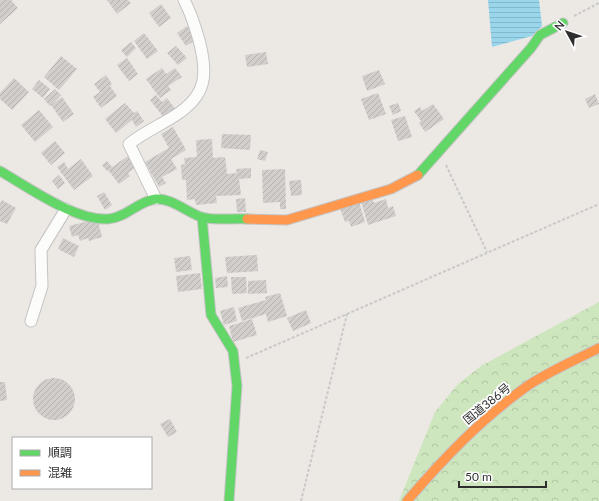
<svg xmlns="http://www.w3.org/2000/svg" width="599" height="501" viewBox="0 0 599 501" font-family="Lato,'Noto Sans JP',sans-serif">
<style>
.forest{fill:url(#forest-crowns)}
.water{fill:url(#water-rules)}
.building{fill:url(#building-hatch)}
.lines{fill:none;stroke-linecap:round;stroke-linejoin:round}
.street-casing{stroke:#c5c4c5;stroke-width:13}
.fast-casing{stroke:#c5c4c5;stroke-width:11}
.slow-casing{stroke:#c5c4c5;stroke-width:11}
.path{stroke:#c9c9c8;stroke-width:2;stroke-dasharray:3 2;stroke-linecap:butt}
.street{stroke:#fcfcfb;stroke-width:11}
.fast{stroke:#63d668;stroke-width:9}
.slow{stroke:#ff974d;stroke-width:9}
.labels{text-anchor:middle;stroke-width:3.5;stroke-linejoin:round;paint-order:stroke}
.street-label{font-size:12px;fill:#2e2e2e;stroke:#fff}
</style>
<defs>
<pattern id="forest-crowns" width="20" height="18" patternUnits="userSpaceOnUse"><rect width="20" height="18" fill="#cee6be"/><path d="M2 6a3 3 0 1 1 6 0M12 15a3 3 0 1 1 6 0" fill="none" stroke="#b1c6a4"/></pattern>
<pattern id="water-rules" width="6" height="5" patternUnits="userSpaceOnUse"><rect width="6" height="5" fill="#99d6ec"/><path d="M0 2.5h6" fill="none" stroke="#84b8cb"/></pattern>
<pattern id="building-hatch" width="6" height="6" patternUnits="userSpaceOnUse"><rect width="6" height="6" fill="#d1cecb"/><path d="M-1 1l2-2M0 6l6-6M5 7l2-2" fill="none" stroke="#b4b1af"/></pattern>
</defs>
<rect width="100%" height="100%" fill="#ece8e4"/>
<path class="forest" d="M599,302v199h-200l36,-89 23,-28 23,-18z"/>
<path class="water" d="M488,0h51l3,26 -10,10 -40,11z"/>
<path class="building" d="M0,0h11l7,8 -18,16z
M107,0h21l3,3 -14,11z
M161,4l10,14 -12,9 -10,-14z
M187,26l9,14 -10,6 -9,-13z
M144,33l14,18 -11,8 -13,-18z
M131,42l5,6 -9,9 -6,-7z
M176,46l11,12 -9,7 -11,-12z
M266,52l2,12 -21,3 -2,-12z
M61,56l16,13 -18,21 -15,-13z
M127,58l11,16 -9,7 -12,-16z
M162,68l4,6 9,-6 7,9 -14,9 3,4 -11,8 -14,-19z
M379,70l6,14 -18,7 -5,-15z
M106,75l6,9 -2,2 7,10 -16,12 -8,-11 7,-5 -6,-8z
M14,78l15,14 -17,18 -12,-11v-6z
M39,80l11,9 -7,9 -11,-9z
M55,89l6,6 -11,11 -6,-7z
M378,93l8,21 -17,6 -8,-21z
M595,94l4,10 -10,4 -4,-9z
M156,95l6,7 5,-4 9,12 -11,9 -15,-19z
M62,97l12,17 -11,8 -12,-17z
M125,103l9,10 3,-2 7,10 -8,6 -4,-7 -16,13 -11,-14z
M398,103l3,8 -8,4 -4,-9z
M433,104l11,15 -19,13 -6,-9 2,-2 -7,-10 6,-4 2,4z
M39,110l14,17 -18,15 -14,-17z
M405,116l7,21 -14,4 -7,-21z
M173,127l13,23 -15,9 6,10 -15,8 4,6 -7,4 -14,-25 24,-14 -8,-14z
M222,134l29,1 -1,15 -29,-2z
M212,139l1,19 12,-1 2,17 10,-1 -1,-4 15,-1v10l-12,1 2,16 -25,1 1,7 -21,2 -1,-6 -8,1 -1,-20h-4l-1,-15 4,-1 -1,-6 13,-1 -1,-17z
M55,141l10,12 -14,12 -10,-12z
M260,150l8,2 -3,9 -8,-2z
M128,156l8,11 -8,6 2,3 -11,8 -11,-14z
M81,159l12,17 -19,14 -17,-23 7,-5 4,7z
M107,161l5,6 -5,4 -5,-6z
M285,169l1,40h-6v-7l-17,1 -1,-33z
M59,175l6,8 -7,6 -6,-8z
M301,180l1,15 -11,1 -2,-15z
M104,192l8,13 -7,5 -8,-14z
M372,197l2,6 12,-4 2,9 5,-2 3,10 -28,9 -7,-24z
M245,198l1,14h-9l-1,-13z
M2,200l14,8 -9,16 -7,-3v-17z
M359,202l6,20 -14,5 -2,-6 -4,1 -5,-14z
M89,221h9l4,16 -13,4 -1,-3 -8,3 -2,-6 -6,2 -3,-11z
M63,238l16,8 -5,11 -16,-8z
M257,255l1,16 -31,2 -2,-16z
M190,256l2,14 -16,2 -2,-14z
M200,273l2,16 -24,3 -2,-16z
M227,276l1,11 -12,1 -1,-10z
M231,277h15l1,16 -15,1z
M266,280l1,13 -19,1v-13z
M280,293l7,23 -19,6 -2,-8 -24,7 -4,-13 28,-8 -1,-3z
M234,307l3,14 -13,4 -4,-14z
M306,310l5,13 -18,8 -6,-13z
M252,319l5,16 -24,7 -4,-16z
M33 399a21 21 0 1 1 42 0a21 21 0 1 1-42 0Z
M0,382h5l2,18 -7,1z
M170,419l7,13 -9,5 -8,-13z"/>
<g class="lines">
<defs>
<path id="street" d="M156,199l-27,-55c15,-12 32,-19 47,-29 31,-20 32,-41 23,-75 -4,-14 -8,-27 -15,-40
M31,321l11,-35 -1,-36 25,-41"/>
<path id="fast" d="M0,171c28,16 75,50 108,48 18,-1 30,-18 48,-20 15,-1 31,13 45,18 14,4 32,1 46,2
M418,175l113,-127 9,-13 23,-12
M202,217l9,98 22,36 4,35 -8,115"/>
<path id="slow" d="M247,219l40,1 104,-31 27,-14
M407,501c36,-42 74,-82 119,-114 23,-16 48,-26 73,-39"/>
</defs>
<use href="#street" class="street-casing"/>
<use href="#fast" class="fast-casing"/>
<use href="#slow" class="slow-casing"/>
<path class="path" d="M574,16l25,-13
M446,165l41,87
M246,358l353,-154
M301,501l46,-187"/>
<use href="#street" class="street"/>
<use href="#fast" class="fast"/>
<use href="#slow" class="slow"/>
</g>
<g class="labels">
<g class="street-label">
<text transform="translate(487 404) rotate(-39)" y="4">国道386号</text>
</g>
</g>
<rect x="12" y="437" width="140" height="52" fill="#ffffff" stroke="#ababab"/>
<rect x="20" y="450" width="20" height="6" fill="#63d668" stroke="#ababab"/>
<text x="48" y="457" font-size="12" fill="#2e2e2e">順調</text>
<rect x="20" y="470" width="20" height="6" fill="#ff974d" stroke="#ababab"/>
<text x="48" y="477" font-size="12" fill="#2e2e2e">混雑</text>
<g transform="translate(567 32) rotate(310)" stroke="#ffffff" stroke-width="3" paint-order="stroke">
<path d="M0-3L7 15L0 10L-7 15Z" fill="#2e2e2e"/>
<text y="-6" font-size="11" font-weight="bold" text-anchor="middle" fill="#2e2e2e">N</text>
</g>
<path d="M459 481v6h87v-6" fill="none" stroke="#2e2e2e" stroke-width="2"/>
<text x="465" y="481" font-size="12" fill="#2e2e2e" stroke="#ffffff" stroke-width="3" paint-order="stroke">50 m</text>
</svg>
